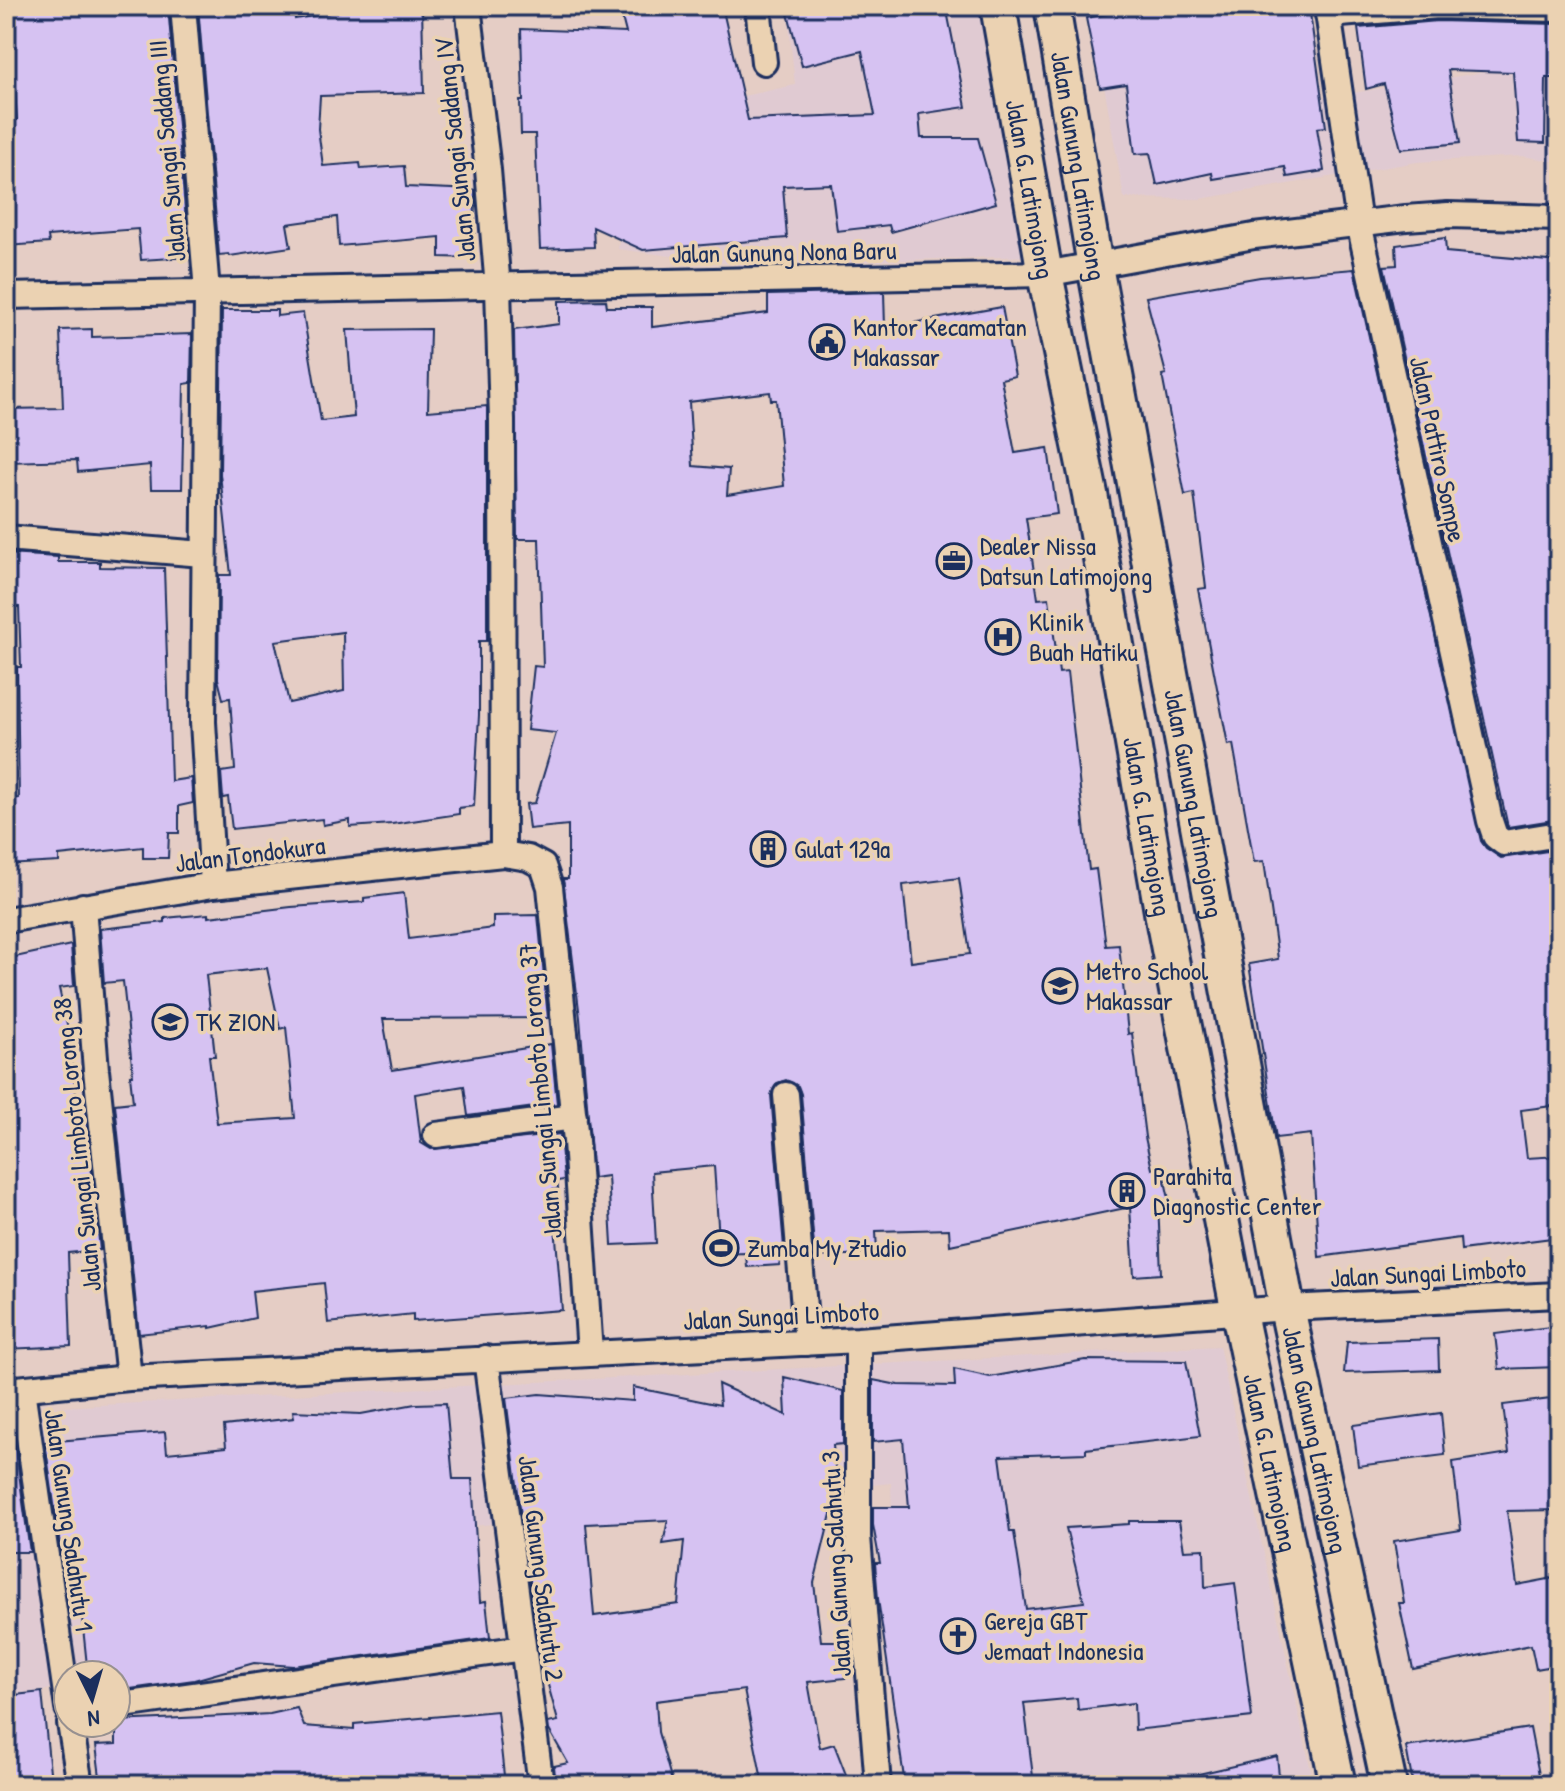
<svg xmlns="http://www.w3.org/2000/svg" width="1565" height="1791" viewBox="0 0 1565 1791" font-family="'Patrick Hand',sans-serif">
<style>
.built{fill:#e0cad2}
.building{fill:#d6c2f2;stroke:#1b2f5e;stroke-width:2;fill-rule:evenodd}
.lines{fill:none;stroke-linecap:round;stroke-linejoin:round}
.street-casing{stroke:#1b2f5e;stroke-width:30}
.secondary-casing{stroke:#1b2f5e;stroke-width:40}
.street{stroke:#ebd2b2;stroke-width:24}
.secondary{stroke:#ebd2b2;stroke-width:34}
.labels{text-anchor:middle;stroke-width:7;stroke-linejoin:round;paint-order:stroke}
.street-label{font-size:26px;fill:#1b2f5e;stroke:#ebd2b2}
.poi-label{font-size:26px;fill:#1b2f5e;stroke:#ebd2b2;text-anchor:start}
</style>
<rect width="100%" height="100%" fill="#e5cdc5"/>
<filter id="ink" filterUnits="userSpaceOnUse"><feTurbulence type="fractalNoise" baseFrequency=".0125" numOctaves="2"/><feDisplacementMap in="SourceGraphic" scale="16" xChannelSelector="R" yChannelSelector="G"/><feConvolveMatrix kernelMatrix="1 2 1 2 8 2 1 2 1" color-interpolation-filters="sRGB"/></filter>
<g filter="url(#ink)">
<path class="built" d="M787,6h198l51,250 -296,9 -122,-16 21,-131 156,-33z
M1090,6h152l9,103 247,-39 61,6v86l-37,-6 -105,6 -217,37 -76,-1z
M1219,1346l95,439h-410l-6,-34 -7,-268 -818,84 16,108h-21v8l-37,12 -25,3v-288z"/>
<path class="building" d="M6,6h162l21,251 -48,3 -3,-31 -90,7 1,7 -43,3v-126h11l-5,-80 -6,1z
M198,6h96l1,13 75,-13h52l2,87 -104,3 -2,33 5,37 37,-3 1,6 43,-3 2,21 69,3 -1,68 -34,-1v-20l-101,9 -2,-29 -50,7 4,23 -61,9 -1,-2 -10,1z
M619,6h103l26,114 127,-5 -13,-64 -60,15 -16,-60h160l20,101 -47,7 2,24h57l18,65 -105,29 -2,-7 -52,6 -6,-47 -48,2 4,52 -144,12 -50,-23 1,20 -54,2 -5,-115h-14l-1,-33h3l-2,-72 105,4z
M1152,6h157l17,121 -9,1 7,43 -37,6 -2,-10 -72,12 -1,-6 -55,12 -7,-32 -15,1 -9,-70 -26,4 -14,-70z
M1438,21l121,3v54h-13l-1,65 -27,-1 -5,-70 -65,-2 12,73 -59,6 -17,-65 -18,5 -8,-61z
M1445,238l1,14 113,10 -8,63 8,52v23l-5,1 5,28v390l-51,8 -124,-561 13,-1 -1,-20z
M1354,269l127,572 5,7 15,10 53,-8 5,29v226l-38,5 6,48 32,-2v81l-98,13 -1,-12 -141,19 -8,-123 -35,4 -27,-174 29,-5 -14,-98 -10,1 -21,-118 -5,1 -30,-156 8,-1 -12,-95 -9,2 -23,-120 4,-1 -20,-77 114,-20z
M884,292l1,36 117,-21 13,69 -14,3 14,74 33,-5 9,66 -31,4 12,81 11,-1 10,75 8,-1 22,198 7,-1 10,77 13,-1 9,89 4,-1 13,104 7,32 10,-2 7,32 -11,2 3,73 -27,2 -4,-69 -180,38 -1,-16 -73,2 1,22 -62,4 -14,-163 -3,-8 -12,-6 -9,3 -6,12 14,164h-6l1,6 -33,2 -1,-14 -26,1 -6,-88 -62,6 4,71 -44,2 -4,-69 -15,2 -13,-160 -17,-139h5v-54l-39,4 -3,-25 9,-1 21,-70 -29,-3 7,-64 9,1 -4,-128h-22l-3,-209 45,-6v-23l47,-1 1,7h45v20l116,-14v-18zM770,392l1,8h5l8,86 -57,9 2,-26 -36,-3 -4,-64zM959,878l11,76 -59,8 -8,-77z
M222,310h55v6l26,-3 18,108 33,-4 -7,-87 83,-1 -2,82 59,-5v235h-8v74l-5,91 -15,2v6l-67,10 -42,3v-7l-27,5 -1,-6 -90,10 -4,-32 -5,1 -2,-26 14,-2 -5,-72 -7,1 -5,-20 1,-104h12l-11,-101zM343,632l1,59 -55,12 -14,-62z
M92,329v8l100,-3 -1,49 -7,1 -2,105h-31l-1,-24 -72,7 -1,-12 -71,2v-53l57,-1 -3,-78z
M6,554l52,3v5h42v5l64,1 7,213 20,-3 2,25 -14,3v27h-10l-1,25h-25v-11l-84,9v6l-53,3v-66l13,-1 -2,-131h4l-2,-60 -13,-1z
M404,893l5,46 84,-11v-12l45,-1 10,103 -165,1 9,51 159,-26 6,60 -89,12 -4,-30 -49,8 6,49 10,6 129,-15 4,46 -7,1 1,8 -6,1 10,120 -149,11v-7l-85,9 -4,-40 -72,8 3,27 -45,10v-2l-71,8 -24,-230 18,-2 -3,-27h3l-10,-94 -19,2 -4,-54 65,-7v-4l43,-4v3l83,-10 73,-5v-4zM267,968l13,61 6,-2 9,91 -78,5 -8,-67h6l-9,-81z
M71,945l3,41 -15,2 8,37 11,83h7l15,142 -32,3 3,93 -65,3v-75h5l-5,-63v-252z
M1559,1326v41l-60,2 -4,-35z
M1438,1339l1,31 -95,3 3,-31z
M1085,1360l101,1 14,75 -114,13v4l-86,3 10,76h4l12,77 58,-7 -18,-74 63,-4v-3h50l5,29 20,-1 1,38 30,-4 17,134 -117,13 -1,-27 -56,7 -1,-12 -53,5 10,82h-129l-27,-186 -3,-36h5l-7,-38v-18h36l-6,-68 -30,3v-62l25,5 57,1 -1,-17 36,8z
M784,1377l59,14v53l-10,1 4,45 -23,93 7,58h15l10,37 -38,4 12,66 14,-4 16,41h-87l-19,-95 -88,11 2,31 15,53h-117l-2,-19 14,-3 -19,-33 -1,-7 10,-2 -18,-65 -11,-83 -1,-38 -6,-11 -16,-126 33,-4 94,7v-14l87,18 -2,-21 68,31zM668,1520l-5,24 21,-3 -6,63 -84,12 -8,-92z
M1559,1398v112l-52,1 10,74 42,-8v88l-23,4 -5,-24 -118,24 -14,-66h5l-10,-62 67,-11 -8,-68 56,-9 -6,-48z
M446,1403l7,76h19l8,123 6,-1 4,37 -197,28 -39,-3 -60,17 -78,11v-16h-28l-10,-95 -4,1 -8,-29h-5l-16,-110 120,-10 2,21 59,-6 -2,-21 70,-8 -1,-7 68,3 54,-10z
M1441,1413l4,42 -87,11 -5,-41z
M6,1445h9l15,107h-24z
M42,1692l9,90 -45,2v-88z
M297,1708l7,18 50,4v-6l143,-13 8,74h-298v-5l-106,5 -5,-40 20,-1v-23l154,-7z
M1530,1728l11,57h-128l-7,-38z
M1277,1756l3,29h-85l-1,-10z"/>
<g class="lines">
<defs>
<path id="street" d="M183,6l24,285 -4,431 10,163
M468,6l20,164 10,118 4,132 1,434
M758,6l6,56
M1327,6l32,217 131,598 5,15 9,7 55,-9
M1328,15l110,-9 121,3
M6,296l1039,-22 209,-38 152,-18 42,-3 111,3
M6,538l197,16
M83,906l13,164 33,308
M6,920l207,-35 290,-31 25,4 15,8 7,21 26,254 14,213
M786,1095l21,248
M436,1135l138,-18
M858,1340v197l20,248
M486,1358l55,427
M22,1389l46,319
M6,1390l123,-12 729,-38 429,-32 272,-13
M116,1706l407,-58
M70,1723l10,62"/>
<g id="secondary">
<path id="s1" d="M998,6l47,268 45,220 74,429 75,390 99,472"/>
<path id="s2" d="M1052,6l43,260 192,1042 102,477"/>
</g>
</defs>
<use href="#street" class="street-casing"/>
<use href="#secondary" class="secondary-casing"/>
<use href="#street" class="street"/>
<use href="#secondary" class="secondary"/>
</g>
</g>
<defs>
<symbol id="civic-ring" viewBox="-11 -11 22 22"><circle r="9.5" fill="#ebd2b2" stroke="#1b2f5e" stroke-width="1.5"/><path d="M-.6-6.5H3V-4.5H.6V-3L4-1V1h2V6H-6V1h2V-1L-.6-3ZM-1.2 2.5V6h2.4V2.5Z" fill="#1b2f5e"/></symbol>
<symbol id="office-ring" viewBox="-11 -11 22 22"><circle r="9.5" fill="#ebd2b2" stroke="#1b2f5e" stroke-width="1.5"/><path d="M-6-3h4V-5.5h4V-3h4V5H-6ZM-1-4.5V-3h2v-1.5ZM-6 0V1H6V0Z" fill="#1b2f5e"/></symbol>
<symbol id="hospital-ring" viewBox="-11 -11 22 22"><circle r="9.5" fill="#ebd2b2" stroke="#1b2f5e" stroke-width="1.5"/><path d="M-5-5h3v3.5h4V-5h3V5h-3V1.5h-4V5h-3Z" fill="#1b2f5e"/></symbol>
<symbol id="building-ring" viewBox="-11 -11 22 22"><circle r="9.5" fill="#ebd2b2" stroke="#1b2f5e" stroke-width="1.5"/><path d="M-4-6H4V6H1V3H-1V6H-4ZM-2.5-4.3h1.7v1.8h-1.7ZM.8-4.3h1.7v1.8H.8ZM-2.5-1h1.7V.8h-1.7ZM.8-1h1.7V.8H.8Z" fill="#1b2f5e"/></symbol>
<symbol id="school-ring" viewBox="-11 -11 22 22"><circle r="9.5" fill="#ebd2b2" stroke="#1b2f5e" stroke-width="1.5"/><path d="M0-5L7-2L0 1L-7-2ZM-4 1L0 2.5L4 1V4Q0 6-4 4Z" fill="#1b2f5e"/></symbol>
<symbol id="stadium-ring" viewBox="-11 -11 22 22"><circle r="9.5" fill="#ebd2b2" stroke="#1b2f5e" stroke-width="1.5"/><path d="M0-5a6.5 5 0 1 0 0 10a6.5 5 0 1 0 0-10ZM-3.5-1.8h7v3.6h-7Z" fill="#1b2f5e"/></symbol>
<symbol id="church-ring" viewBox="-11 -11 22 22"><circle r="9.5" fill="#ebd2b2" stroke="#1b2f5e" stroke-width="1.5"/><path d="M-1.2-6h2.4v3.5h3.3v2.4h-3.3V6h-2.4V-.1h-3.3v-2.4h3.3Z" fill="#1b2f5e"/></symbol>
</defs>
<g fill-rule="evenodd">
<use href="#civic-ring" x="807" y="322" width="40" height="40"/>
<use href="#office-ring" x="934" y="541" width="40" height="40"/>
<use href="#hospital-ring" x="983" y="617" width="40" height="40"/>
<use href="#building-ring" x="748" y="829" width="40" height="40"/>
<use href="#school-ring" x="1040" y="966" width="40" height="40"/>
<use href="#school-ring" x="150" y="1002" width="40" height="40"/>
<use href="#building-ring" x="1107" y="1171" width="40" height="40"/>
<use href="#stadium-ring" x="701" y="1228" width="40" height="40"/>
<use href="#church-ring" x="938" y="1616" width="40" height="40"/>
</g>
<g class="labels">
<g class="street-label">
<text transform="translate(455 150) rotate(-96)" y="9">Jalan Sungai Saddang IV</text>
<text transform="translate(167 151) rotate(-95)" y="9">Jalan Sungai Saddang III</text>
<text dy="9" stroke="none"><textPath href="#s2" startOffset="162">Jalan Gunung Latimojong</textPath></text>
<text dy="9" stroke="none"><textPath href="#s1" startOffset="186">Jalan G. Latimojong</textPath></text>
<text transform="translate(784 252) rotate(-1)" y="9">Jalan Gunung Nona Baru</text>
<text transform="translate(1438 449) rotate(78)" y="9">Jalan Pattiro Sompe</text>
<text dy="9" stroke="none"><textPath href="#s2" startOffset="810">Jalan Gunung Latimojong</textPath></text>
<text dy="9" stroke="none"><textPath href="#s1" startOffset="834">Jalan G. Latimojong</textPath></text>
<text transform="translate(250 854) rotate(-7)" y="9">Jalan Tondokura</text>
<text transform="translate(540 1091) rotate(-95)" y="9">Jalan Sungai Limboto Lorong 37</text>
<text transform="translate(77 1145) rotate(-96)" y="9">Jalan Sungai Limboto Lorong 38</text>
<text transform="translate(1428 1273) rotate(-3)" y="9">Jalan Sungai Limboto</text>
<text transform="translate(781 1316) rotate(-3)" y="9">Jalan Sungai Limboto</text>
<text dy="9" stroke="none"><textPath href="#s2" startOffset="1458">Jalan Gunung Latimojong</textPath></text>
<text dy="9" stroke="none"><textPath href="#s1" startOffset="1482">Jalan G. Latimojong</textPath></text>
<text transform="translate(69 1520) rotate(82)" y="9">Jalan Gunung Salahutu 1</text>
<text transform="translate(836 1564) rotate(-93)" y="9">Jalan Gunung Salahutu 3</text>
<text transform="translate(541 1568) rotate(83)" y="9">Jalan Gunung Salahutu 2</text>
</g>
<g class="poi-label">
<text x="853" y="336">Kantor Kecamatan<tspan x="853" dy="30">Makassar</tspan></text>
<text x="980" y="555">Dealer Nissa<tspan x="980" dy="30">Datsun Latimojong</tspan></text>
<text x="1029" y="631">Klinik<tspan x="1029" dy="30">Buah Hatiku</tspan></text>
<text x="794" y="858">Gulat 129a</text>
<text x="1086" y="980">Metro School<tspan x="1086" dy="30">Makassar</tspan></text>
<text x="196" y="1031">TK ZION</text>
<text x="1153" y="1185">Parahita<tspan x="1153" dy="30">Diagnostic Center</tspan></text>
<text x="747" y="1257">Zumba My Ztudio</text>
<text x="984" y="1630">Gereja GBT<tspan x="984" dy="30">Jemaat Indonesia</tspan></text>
</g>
</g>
<rect width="1565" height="1791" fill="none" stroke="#ebd2b2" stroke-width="32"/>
<rect x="16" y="16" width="1533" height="1759" fill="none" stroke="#1b2f5e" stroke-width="3" filter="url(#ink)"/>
<g transform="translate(92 1699) rotate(175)"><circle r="38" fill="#ebd2b2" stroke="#989190" stroke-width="2"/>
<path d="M0-6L14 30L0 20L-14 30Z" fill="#1b2f5e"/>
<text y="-12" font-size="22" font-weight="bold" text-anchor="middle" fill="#1b2f5e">N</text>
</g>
</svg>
